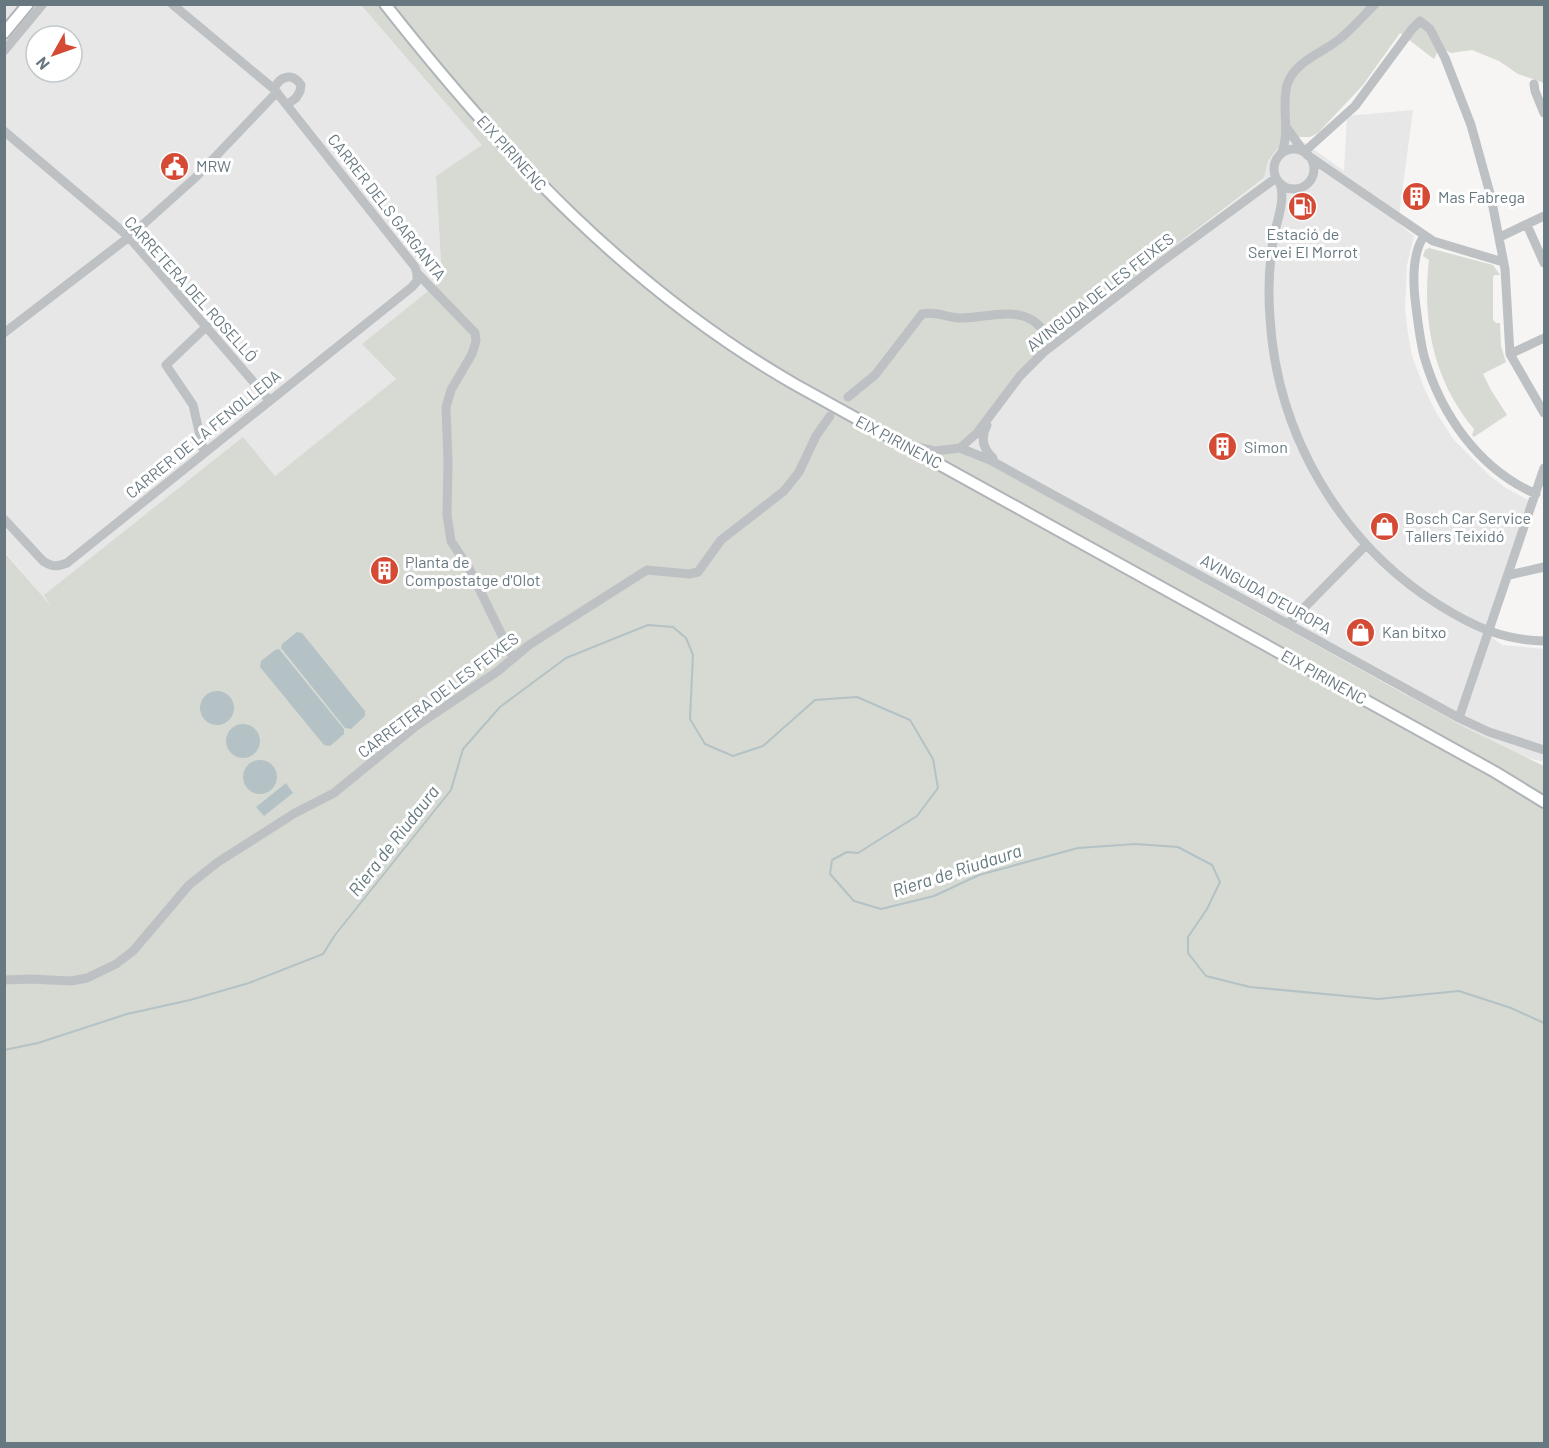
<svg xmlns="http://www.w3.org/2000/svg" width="1549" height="1448" viewBox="0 0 1549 1448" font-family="Barlow,sans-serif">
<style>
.built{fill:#e6e7e6;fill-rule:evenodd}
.green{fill:#d6dad2}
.water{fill:#b5c2c5}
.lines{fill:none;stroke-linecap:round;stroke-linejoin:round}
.stream{stroke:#b5c2c5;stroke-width:2}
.major-casing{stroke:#aeb4b7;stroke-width:14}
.minor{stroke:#bdc1c4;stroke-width:9}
.major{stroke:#fff;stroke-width:10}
.labels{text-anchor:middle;stroke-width:6;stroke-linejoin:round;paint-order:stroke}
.street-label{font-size:16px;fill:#677881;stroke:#fff}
.poi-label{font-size:16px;fill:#677881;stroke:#fff;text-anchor:start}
.water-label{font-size:18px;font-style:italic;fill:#63797e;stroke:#fff}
</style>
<rect width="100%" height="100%" fill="#f6f5f3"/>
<path class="built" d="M4,5h357l122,140 -47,31 6,104 -79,64 33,35 -303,243 -33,-5 -55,-65zM36,36h36v36h-36z
M1413,110l-15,113 16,13 -7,29 -2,43 3,26 4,22 12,32 13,26 17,26 36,36 16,12 28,15 -44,133 12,9 42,4v113l-23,-6 -117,-54 3,-8 -192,-107 -249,-134 -2,-12 84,-98 216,-164 4,-18 14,-20 16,-3 46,33 3,-55z"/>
<path class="green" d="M361,5h1183v78l-26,-9 -19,-13 -27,-11 -21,3 -8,-4 -5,2 -4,8 -34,-26 -37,52 -45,48 -8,4h-19l-11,8 -12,16 -4,17 -210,160 -64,72 -30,38 506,280 78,38v677h-1539l-1,-891 47,54 -7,-11 199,-158 32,39 121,-97 -34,-35 80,-64 -6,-104 46,-31z
M1429,248l64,17 7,10h-6l-1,3v42l3,3h4l1,23 5,16 -23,12 8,16 16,25 -33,22 -2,-2 2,-6c-41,-49 -52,-108 -45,-169l-6,-4 2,-6z"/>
<path class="water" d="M297,632l5,1 63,78v5l-14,13 -6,-1 -64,-80 1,-4z
M279,649l65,80v5l-14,12 -6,-1 -64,-78 1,-6 14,-11z
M200 708a17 17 0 1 1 34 0a17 17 0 1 1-34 0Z
M226 741a17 17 0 1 1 34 0a17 17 0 1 1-34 0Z
M243 777a17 17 0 1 1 34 0a17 17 0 1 1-34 0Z
M286,783l7,10 -29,23 -8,-9z"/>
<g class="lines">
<path class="stream" d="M4,1050l34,-7 89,-29 63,-14 59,-17 74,-29 12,-19 116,-145 12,-41 37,-42 66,-49 82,-33 25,2 13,11 7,17 -3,64 15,25 28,12 30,-10 52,-46 42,-3 53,23 23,39 5,29 -21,28 -59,37 -11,-1 -15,8 -2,14 24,27 27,8 53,-13 45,-21 99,-27 57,-4 43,3 34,18 8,17 -13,27 -19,28v16l18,23 44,11 128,12 81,-8 52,17 33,15"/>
<defs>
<path id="major" d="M385,4c117,149 245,286 411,381l699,387 49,30
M4,33l24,-29"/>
</defs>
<use href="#major" class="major-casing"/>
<path class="minor" d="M172,4l102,85 141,178 2,6 58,60 1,8 -4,13 -21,36 -5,17 2,55 -1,53 4,26 19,29 43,88
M4,51l39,-47
M1534,84l1,7 9,22
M274,89c6,-14 19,-16 27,-4l-1,6 -4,7 -8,6
M1286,127l18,25 51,-46 57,-77 8,-8 10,8 15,29 26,67 20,72 14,72 5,85 34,59
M4,131l125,106 140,163
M1274 169a20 20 0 1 1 40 0a20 20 0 1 1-40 0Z
M1281,154c10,-22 0,-46 6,-69 8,-25 37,-32 55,-48 12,-10 22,-22 33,-33
M1307,155l126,86 70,21
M1280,183c6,18 -4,39 -7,58 -4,25 -5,51 -3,77 7,116 70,225 169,287 35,22 64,35 105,36
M1527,225l17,38
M1424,236c-13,19 -11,49 -8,71 2,16 4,33 8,49 17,59 55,113 112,138
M1500,237l44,-21
M4,333l125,-96 67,-60 81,-85
M1510,354l34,-16
M848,397l27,-22 47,-61c13,-3 24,3 37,4 22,1 52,-11 73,2 9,5 15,16 22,24
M987,425c-7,13 -4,24 6,33
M912,446l23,5 25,-3 30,12 469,258 30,14 55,18
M960,448l17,-15 43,-57 24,-24 116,-89 116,-85
M204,453l-11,-48 -27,-40 41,-39
M4,519l39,42c9,6 14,6 24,2l345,-276 5,-6v-8
M1509,575l35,-8
M1288,624l78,-79
M1459,718l85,-250
M4,980l26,-1 41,2 16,-3 29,-14 17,-13 56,-66 29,-23 77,-49 39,-20 82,-67 82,-55 31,-26 118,-75 42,4 9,-2 23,-32 63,-49 15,-19 17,-36 14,-20"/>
<use href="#major" class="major"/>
</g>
<defs>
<symbol id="civic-disc" viewBox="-11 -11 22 22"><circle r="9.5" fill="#d44a34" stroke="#fff"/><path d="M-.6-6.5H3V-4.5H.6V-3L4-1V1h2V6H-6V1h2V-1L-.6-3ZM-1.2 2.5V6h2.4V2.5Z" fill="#fff"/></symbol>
<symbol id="building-disc" viewBox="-11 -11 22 22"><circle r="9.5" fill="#d44a34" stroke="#fff"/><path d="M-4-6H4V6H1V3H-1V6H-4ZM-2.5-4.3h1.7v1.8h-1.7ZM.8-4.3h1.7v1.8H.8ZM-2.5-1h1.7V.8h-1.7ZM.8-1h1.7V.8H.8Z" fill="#fff"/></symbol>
<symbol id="fuel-disc" viewBox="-11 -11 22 22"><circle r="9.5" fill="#d44a34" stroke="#fff"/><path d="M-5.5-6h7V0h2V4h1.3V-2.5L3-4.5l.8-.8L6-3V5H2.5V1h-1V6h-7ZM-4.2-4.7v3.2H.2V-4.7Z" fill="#fff"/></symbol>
<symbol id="shop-disc" viewBox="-11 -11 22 22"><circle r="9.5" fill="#d44a34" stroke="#fff"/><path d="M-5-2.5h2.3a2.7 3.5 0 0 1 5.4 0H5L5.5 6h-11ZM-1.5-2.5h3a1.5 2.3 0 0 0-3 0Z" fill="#fff"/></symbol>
</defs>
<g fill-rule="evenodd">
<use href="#civic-disc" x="158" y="150" width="33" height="33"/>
<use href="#building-disc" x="1400" y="180" width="33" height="33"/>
<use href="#fuel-disc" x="1286" y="190" width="33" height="33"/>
<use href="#building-disc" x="1206" y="430" width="33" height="33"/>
<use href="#shop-disc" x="1368" y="510" width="33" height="33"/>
<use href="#building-disc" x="368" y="554" width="33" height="33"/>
<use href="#shop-disc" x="1344" y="616" width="33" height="33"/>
</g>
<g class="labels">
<g class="street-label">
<text transform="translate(512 153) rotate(48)" y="6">EIX PIRINENC</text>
<text transform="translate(387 207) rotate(52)" y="6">CARRER DELS GARGANTA</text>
<text transform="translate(191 289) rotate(48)" y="6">CARRETERA DEL ROSELLÓ</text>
<text transform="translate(1100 292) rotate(-38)" y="6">AVINGUDA DE LES FEIXES</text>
<text transform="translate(203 434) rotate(-39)" y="6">CARRER DE LA FENOLLEDA</text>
<text transform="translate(899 442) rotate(28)" y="6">EIX PIRINENC</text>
<text transform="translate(1266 594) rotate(29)" y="6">AVINGUDA D'EUROPA</text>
<text transform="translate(1324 677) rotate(29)" y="6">EIX PIRINENC</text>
<text transform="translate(438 695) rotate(-37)" y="6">CARRETERA DE LES FEIXES</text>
</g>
<g class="poi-label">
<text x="196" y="172">MRW</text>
<text x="1438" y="203">Mas Fabrega</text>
<text x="1303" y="240" text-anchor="middle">Estació de<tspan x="1303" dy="18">Servei El Morrot</tspan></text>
<text x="1244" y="453">Simon</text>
<text x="1405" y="524">Bosch Car Service<tspan x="1405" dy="18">Tallers Teixidó</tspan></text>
<text x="405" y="568">Planta de<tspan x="405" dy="18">Compostatge d'Olot</tspan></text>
<text x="1382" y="638">Kan bitxo</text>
</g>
<g class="water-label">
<text transform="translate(394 841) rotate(-52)" y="6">Riera de Riudaura</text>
<text transform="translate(957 871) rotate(-18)" y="6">Riera de Riudaura</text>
</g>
</g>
<rect width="1549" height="1448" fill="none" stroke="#677881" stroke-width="12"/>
<g transform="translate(54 54) rotate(230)"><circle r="28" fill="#ffffff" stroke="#c2c9cd" stroke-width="1.5"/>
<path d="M0-4.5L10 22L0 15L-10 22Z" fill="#d44a34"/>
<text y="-9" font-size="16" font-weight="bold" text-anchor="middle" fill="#677881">N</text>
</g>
</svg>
